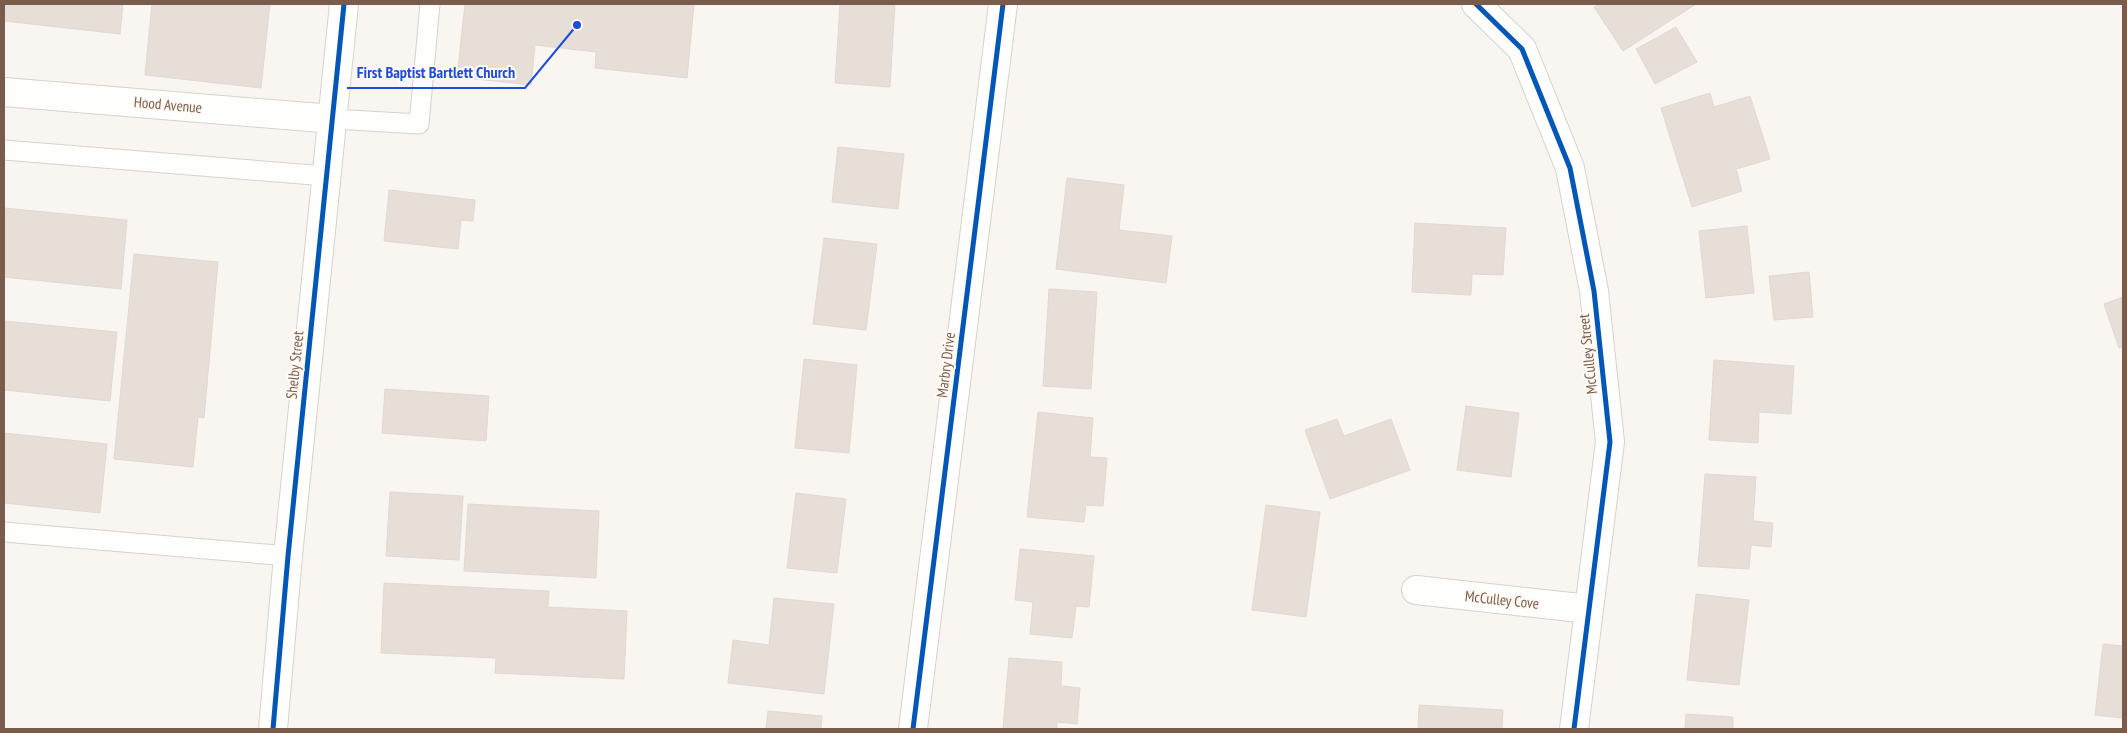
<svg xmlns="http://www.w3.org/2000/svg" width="2127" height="733" viewBox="0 0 2127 733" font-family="'PT Sans Narrow',sans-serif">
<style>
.building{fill:#e6ded7;stroke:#e2d8d2}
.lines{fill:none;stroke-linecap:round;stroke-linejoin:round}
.lane-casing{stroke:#d7d1cb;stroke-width:21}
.street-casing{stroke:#d7d1cb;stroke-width:30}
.lane{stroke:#fefefd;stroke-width:19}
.street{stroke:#fefefd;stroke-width:28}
.cycleway-casing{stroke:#fffaf3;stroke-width:8}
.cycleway{stroke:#0057b8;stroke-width:5}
.labels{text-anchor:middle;stroke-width:4;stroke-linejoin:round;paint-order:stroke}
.street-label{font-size:15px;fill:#7a5c4d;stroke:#fffaf3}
.leader{fill:none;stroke:#1d4ed8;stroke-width:2}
.callout-dot{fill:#1d4ed8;stroke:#fffaf3;stroke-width:2}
.callout-label{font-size:16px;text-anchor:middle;font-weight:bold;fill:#1d4ed8;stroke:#fffaf3;stroke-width:4;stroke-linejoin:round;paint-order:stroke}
</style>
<rect width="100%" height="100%" fill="#f9f5f0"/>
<path class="building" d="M4,4h119l-3,30 -116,-13z
M152,4h118l-9,84 -116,-13z
M465,4h229l-7,74 -92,-10 1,-16 -61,-7 -4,40 -74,-8z
M840,4h55l-5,83 -55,-4z
M1599,4h97l-73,47 -29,-44z
M1676,27l21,35 -42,22 -19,-35z
M1710,93l4,14 36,-11 20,63 -34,10 6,22 -50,16 -31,-99z
M838,147l66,7 -6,55 -66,-7z
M1067,178l57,7 -5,45 53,6 -6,47 -110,-14z
M389,190l86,10 -2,21 -12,-1 -3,29 -74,-8z
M4,208l123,12 -6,69 -117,-12z
M1415,223l91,5 -3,47 -31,-1 -1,21 -59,-3z
M1747,226l7,67 -48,5 -7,-67z
M824,238l53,6 -11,86 -53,-6z
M134,254l84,8 -14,156 -6,-1 -5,50 -79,-8z
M1809,272l4,45 -39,3 -5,-44z
M1049,289l48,3 -6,97 -48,-3z
M2123,297v50l-4,1 -15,-44z
M4,321l113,11 -7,69 -106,-11z
M804,359l53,6 -8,88 -54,-5z
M1714,360l80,6 -3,48 -32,-2 -1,31 -49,-3z
M385,389l104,7 -3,45 -104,-8z
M1466,406l53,7 -8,64 -54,-7z
M1038,412l55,6 -3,39 17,1 -4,48 -17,-1 -2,17 -57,-5z
M1337,419l7,17 47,-17 19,51 -80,29 -25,-69z
M4,433l103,11 -7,69 -96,-10z
M1705,474l51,3 -3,44 20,2 -2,24 -20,-2 -2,24 -51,-3z
M390,492l73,4 -4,64 -73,-4z
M796,493l50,6 -9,74 -50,-5z
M468,504l131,7 -3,67 -132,-7z
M1266,505l54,7 -14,105 -54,-7z
M1020,549l74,7 -5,51 -13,-1 -4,32 -42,-4 3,-32 -18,-2z
M384,583l165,8 -1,16 79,4 -3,68 -129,-6 1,-15 -115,-5z
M1696,594l53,6 -10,85 -52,-5z
M774,598l60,6 -10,90 -96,-11 5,-43 36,5z
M2103,644l20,2v72l-28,-3z
M1009,658l53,4 -1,24 19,2 -3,36 -20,-2v7h-54z
M1419,705l84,5 -1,19h-84z
M768,711l54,5 -1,13h-55z
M1686,714l47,3v12h-48z"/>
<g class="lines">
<defs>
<path id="lane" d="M333,119l86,5 11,-120
M4,150l322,26
M4,532l284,24"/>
<path id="street" d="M1476,4l46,45 48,119 24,123 16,151 -36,287
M4,92l329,27
M1416,590l173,19
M273,729l15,-173 56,-552
M913,729l90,-725"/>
</defs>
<use href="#lane" class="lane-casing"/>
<use href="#street" class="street-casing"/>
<use href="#lane" class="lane"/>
<use href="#street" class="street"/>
<defs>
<path id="cycleway" d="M1476,4l46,45 48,119 24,123 16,151 -36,287
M273,729l15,-173 56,-552
M913,729l90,-725"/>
</defs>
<use href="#cycleway" class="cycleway-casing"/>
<use href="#cycleway" class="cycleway"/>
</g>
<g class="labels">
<g class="street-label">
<text transform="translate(168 105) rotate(5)" y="5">Hood Avenue</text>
<text transform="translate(1588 354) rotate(-96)" y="5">McCulley Street</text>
<text transform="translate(295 365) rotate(-84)" y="5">Shelby Street</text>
<text transform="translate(946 365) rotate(-83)" y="5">Marbry Drive</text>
<text transform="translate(1502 600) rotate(6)" y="5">McCulley Cove</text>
</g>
</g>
<path class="leader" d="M577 25L525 88H347"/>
<circle class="callout-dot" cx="577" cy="25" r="5"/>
<g class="callout-label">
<text x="436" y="78">First Baptist Bartlett Church</text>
</g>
<rect width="2127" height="733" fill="none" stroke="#7a5c4d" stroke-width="10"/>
</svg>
